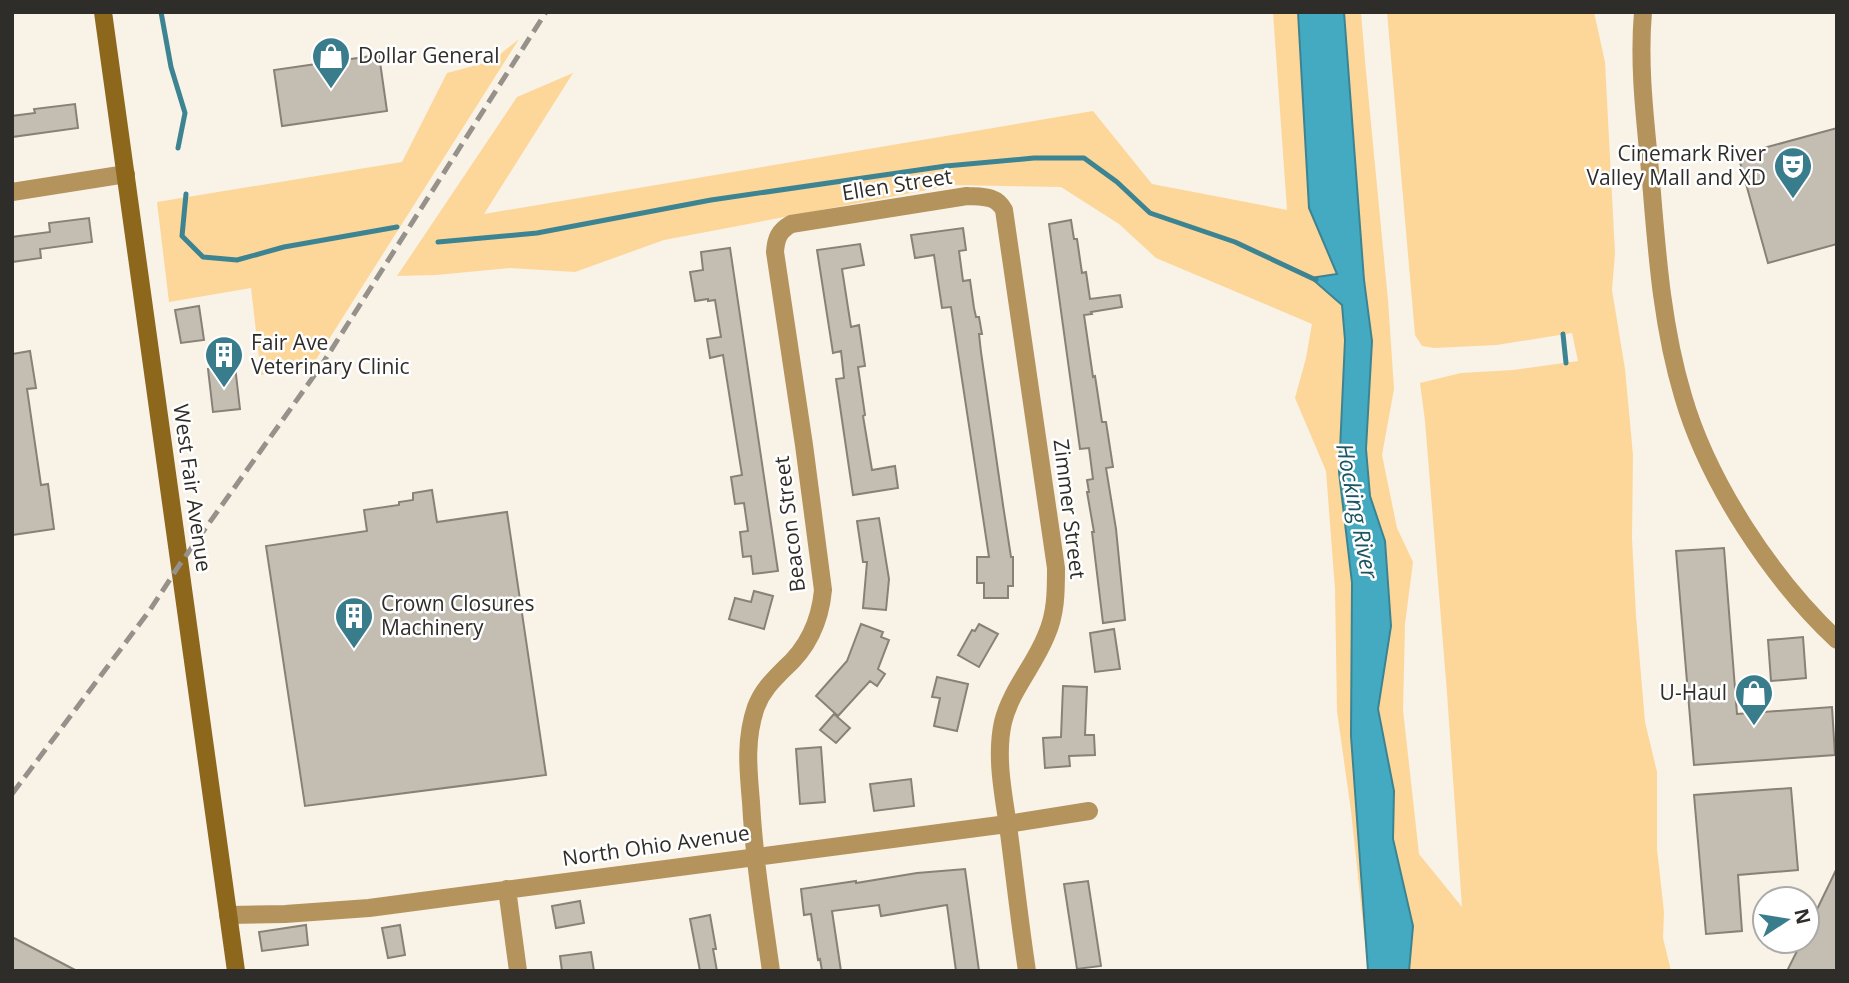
<svg xmlns="http://www.w3.org/2000/svg" width="1849" height="983" viewBox="0 0 1849 983" font-family="'Open Sans',sans-serif">
<style>
.green{fill:#fdd799}
.water{fill:#43aac1;stroke:#3d8493;stroke-width:2}
.lines{fill:none;stroke-linecap:round;stroke-linejoin:round}
.stream{stroke:#3d8493;stroke-width:5}
.building{fill:#c3bdb2;stroke:#878177;stroke-width:2}
.street{stroke:#b4935c;stroke-width:18}
.secondary{stroke:#8c671c;stroke-width:18}
.rail{stroke:#96918a;stroke-width:5;stroke-dasharray:14 7;stroke-linecap:butt}
.labels{text-anchor:middle;stroke-width:5;stroke-linejoin:round;paint-order:stroke}
.poi-label{font-size:21px;fill:#2f2d29;stroke:#fff;text-anchor:start}
.street-label{font-size:21px;fill:#2f2d29;stroke:#fff}
.water-label{font-size:23px;font-style:italic;fill:#1c5562;stroke:#fff}
</style>
<rect width="100%" height="100%" fill="#f9f2e7"/>
<path class="green" d="M1273,12h88l4,49 23,239 6,89 -12,66 15,73 16,34 -8,62 -2,86 16,144 43,53 -15,-214 -22,-272 -5,-38 41,-10 52,-3 65,-9 -6,-28 -75,12 -63,3 -12,-2 -7,-11 -28,-323h207l11,50 10,191 -3,37 13,79 8,86 -1,83 4,78 9,106 12,50v77l7,63 -1,26 8,33h-303l-17,-160 -14,-100 -2,-122 -9,-118 -31,-73 11,-40 6,-34 -156,-66 -37,-34 -58,-37 -108,-2 -289,55 -89,32 -65,-4 -74,7 -39,1 120,-179 56,-24 -89,141 609,-103 59,73 135,26z
M519,39l-207,327 -51,9 -10,-87 -82,14 -12,-100 245,-40 45,-89 45,-12z"/>
<path class="water" d="M1298,12h46l20,268 8,61 -6,108 4,47 15,45 6,85 -13,83 16,82 -1,48 20,87 -4,45h-41l-17,-235 1,-153 -13,-111 6,-132 -3,-35 -31,-27 26,-4 -28,-66z"/>
<g class="lines">
<path class="stream" d="M161,12l10,55 14,46 -7,35
M186,194l-4,42 21,21 34,3 47,-13 113,-20
M438,242l99,-9 174,-33 235,-34 88,-8h50l33,24 33,31 85,29 81,38
M1563,334l3,29"/>
</g>
<path class="building" d="M379,55l8,56 -105,15 -8,-56z
M75,104l3,24 -66,9v-21l23,-3 -1,-4z
M1837,128v116l-69,19 -30,-108z
M89,218l3,24 -52,7 1,9 -29,4v-25l38,-5 -1,-9z
M1071,220l3,19h3l5,34 4,-1 4,27 30,-4 2,12 -31,5 1,2 -8,1 9,62 2,-1 7,46h4l7,45 -7,1 10,61 9,91 -22,3 -11,-91h2l-7,-40h2l-2,-12 6,-1 -4,-31 -9,1 -31,-225z
M963,228l3,22 -7,1 4,30 7,-1 4,28 2,9h3l3,17h-3l2,18 22,153 8,52h2v29h-5v12h-24v-15h-7v-26h12l-38,-250 -9,1 -8,-53 -19,3 -4,-23z
M860,244l4,21 -22,4 9,58 8,-2 6,41 -7,1 7,48 -2,1 9,54 23,-4 3,22 -45,7 -17,-116 8,-1 -3,-27 -8,2 -16,-103z
M730,248l48,323 -25,3 -2,-18 -8,1 -3,-25 8,-1 -4,-28 -9,1 -4,-27 11,-2 -19,-120 -13,3 -3,-19 14,-2 -6,-37 -7,1v-2l-13,2 -5,-29 13,-2 -2,-18z
M199,306l5,34 -23,3 -6,-33z
M30,351l6,37 -9,1 14,96 7,-1 6,45 -42,6v-181z
M235,366l5,43 -27,3 -5,-43z
M432,490l5,32 70,-10 39,263 -241,31 -39,-260 101,-15 -3,-21 35,-5v-3l14,-2v-7z
M879,518l10,61 -3,31 -23,-2 4,-46h-4l-6,-41z
M1724,548l13,166 95,-7 3,48 -141,10 -18,-214z
M754,591l19,5 -9,33 -35,-10 6,-21 16,4z
M861,624l22,8 -2,5 8,3 -11,29 7,5 -8,12 -7,-5 -32,35 -22,-20 31,-35z
M979,624l19,10 -19,33 -21,-12 14,-25 3,1z
M1114,629l6,40 -25,3 -5,-39z
M1803,637l3,41 -35,3 -3,-41z
M937,677l31,7 -11,47 -23,-5 6,-28 -8,-1z
M1063,686l24,1 -2,48h9l1,20 -26,1 1,10 -25,2 -2,-30 18,-1z
M834,714l16,14 -14,15 -16,-13z
M821,747l4,55 -25,2 -4,-55z
M911,779l3,27 -40,5 -4,-27z
M1791,788l7,82 -60,5 4,56 -36,3 -12,-139z
M1837,868v103h-50l15,-30h5v-11z
M965,869l14,102h-23l-9,-66 -66,11 -2,-11 -47,6 9,60h-19l-2,-12 -2,1 -7,-46 -7,1 -3,-26 55,-8v2l61,-10z
M1088,881l13,85 -24,3 -13,-85z
M580,901l4,22 -28,5 -4,-22z
M710,915l6,34h-3l4,22h-17l-10,-52z
M306,925l2,20 -46,6 -3,-19z
M400,925l5,30 -17,3 -6,-30z
M12,937l65,34h-65z
M591,952l3,19h-32l-2,-15z"/>
<g class="lines">
<path class="street" d="M1643,12c-5,56 3,114 8,169 6,73 11,145 32,215 25,86 88,182 154,244
M12,192l114,-18
M507,889l11,82
M228,915l57,-1 84,-6 638,-84 82,-13
M771,971c-8,-57 -17,-113 -20,-169 -3,-33 -6,-64 5,-95 6,-16 16,-26 28,-38 24,-21 36,-47 39,-79l-19,-145 -29,-193c1,-14 4,-21 16,-28l176,-28c15,1 29,-1 37,14l52,358c0,24 0,46 -10,68 -12,30 -35,54 -43,86 -8,36 1,75 6,111 6,46 11,92 18,138"/>
<path class="secondary" d="M103,12l133,959"/>
<path class="rail" d="M12,794l138,-184 30,-46 141,-198 225,-354"/>
</g>
<defs>
<symbol id="shop-pin" viewBox="-11 -11 22 30"><path d="M0 17L-7.5 6A9.5 9.5 0 1 1 7.5 6Z" fill="#397d8d" stroke="#fff"/><path d="M-5-2.5h2.3a2.7 3.5 0 0 1 5.4 0H5L5.5 6h-11ZM-1.5-2.5h3a1.5 2.3 0 0 0-3 0Z" fill="#fff"/></symbol>
<symbol id="theatre-pin" viewBox="-11 -11 22 30"><path d="M0 17L-7.5 6A9.5 9.5 0 1 1 7.5 6Z" fill="#397d8d" stroke="#fff"/><path d="M-5-5.5Q0-4 5-5.5V0Q5 5 0 6Q-5 5-5 0ZM-3.3-2.5H-1v1.5H-3.3ZM1-2.5H3.3v1.5H1ZM-2.8 1Q0 5.5 2.8 1Z" fill="#fff"/></symbol>
<symbol id="building-pin" viewBox="-11 -11 22 30"><path d="M0 17L-7.5 6A9.5 9.5 0 1 1 7.5 6Z" fill="#397d8d" stroke="#fff"/><path d="M-4-6H4V6H1V3H-1V6H-4ZM-2.5-4.3h1.7v1.8h-1.7ZM.8-4.3h1.7v1.8H.8ZM-2.5-1h1.7V.8h-1.7ZM.8-1h1.7V.8H.8Z" fill="#fff"/></symbol>
</defs>
<g fill-rule="evenodd">
<use href="#shop-pin" x="309" y="34" width="44" height="60"/>
<use href="#theatre-pin" x="1771" y="144" width="44" height="60"/>
<use href="#building-pin" x="202" y="333" width="44" height="60"/>
<use href="#building-pin" x="332" y="594" width="44" height="60"/>
<use href="#shop-pin" x="1732" y="671" width="44" height="60"/>
</g>
<g class="labels">
<g class="poi-label">
<text x="358" y="63">Dollar General</text>
<text x="1766" y="161" text-anchor="end">Cinemark River<tspan x="1766" dy="24">Valley Mall and XD</tspan></text>
<text x="251" y="350">Fair Ave<tspan x="251" dy="24">Veterinary Clinic</tspan></text>
<text x="381" y="611">Crown Closures<tspan x="381" dy="24">Machinery</tspan></text>
<text x="1727" y="700" text-anchor="end">U-Haul</text>
</g>
<g class="street-label">
<text transform="translate(897 185) rotate(-9)" y="7">Ellen Street</text>
<text transform="translate(192 488) rotate(82)" y="7">West Fair Avenue</text>
<text transform="translate(1069 509) rotate(83)" y="7">Zimmer Street</text>
<text transform="translate(790 524) rotate(-97)" y="7">Beacon Street</text>
<text transform="translate(656 846) rotate(-8)" y="7">North Ohio Avenue</text>
</g>
<g class="water-label">
<text transform="translate(1357 511) rotate(79)" y="8">Hocking River</text>
</g>
</g>
<rect width="1849" height="983" fill="none" stroke="#2f2d29" stroke-width="28"/>
<g transform="translate(1786 920) rotate(78)"><circle r="33" fill="#ffffff" stroke="#acaba9" stroke-width="2"/>
<path d="M0-5L12 26L0 18L-12 26Z" fill="#397d8d"/>
<text y="-10" font-size="19" font-weight="bold" text-anchor="middle" fill="#2f2d29">N</text>
</g>
</svg>
